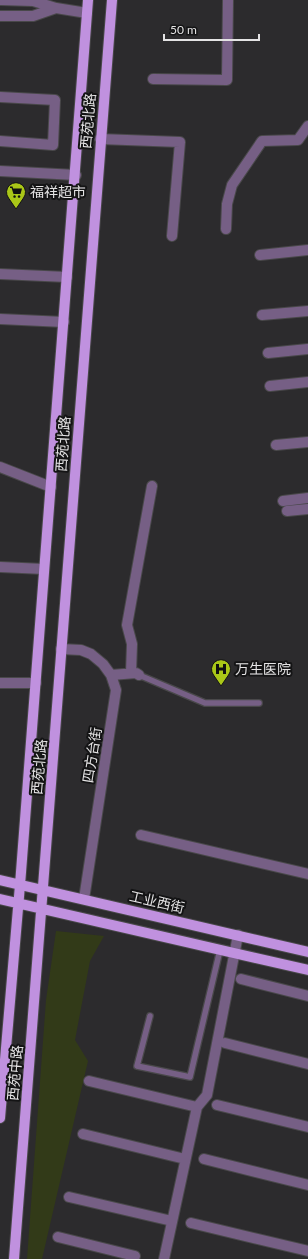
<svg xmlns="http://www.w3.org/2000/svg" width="308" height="1259" viewBox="0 0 308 1259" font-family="Lato,'Noto Sans SC',sans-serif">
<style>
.green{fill:#323a18}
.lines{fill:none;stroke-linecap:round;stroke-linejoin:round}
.service-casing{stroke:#49484a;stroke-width:8}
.minor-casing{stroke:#49484a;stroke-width:12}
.tertiary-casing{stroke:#49484a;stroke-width:12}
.primary-casing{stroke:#49484a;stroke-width:12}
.service{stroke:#765f85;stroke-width:5.5}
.minor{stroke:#765f85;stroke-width:10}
.tertiary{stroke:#765f85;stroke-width:10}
.primary{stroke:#c091df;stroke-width:10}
.labels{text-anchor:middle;stroke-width:4;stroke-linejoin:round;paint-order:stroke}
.street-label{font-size:14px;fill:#e4e3e4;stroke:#141415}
.poi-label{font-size:14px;fill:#e4e3e4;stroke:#141415;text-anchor:start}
</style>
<rect width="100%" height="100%" fill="#2c2b2d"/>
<path class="green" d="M56,931l48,5 -14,25 -15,79 13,21 -46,198h-15l19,-259z"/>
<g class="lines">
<defs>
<path id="service" d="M139,675l66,28h54
M150,1016l-13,50 53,11 30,-127"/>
<path id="minor" d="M1,0l32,1 23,7
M0,16h33l23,-8 31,5
M153,79l74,1 1,-80
M0,97l55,3 -2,45 -53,-4
M100,139l80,3 -8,94
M0,171l76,4
M226,229l1,-25 5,-19 30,-44 36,-1 10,-14
M260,255l48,-5
M0,274l67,3
M262,315l46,-4
M0,319l64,3
M268,353l40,-4
M270,386l38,-4
M276,445l32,-3
M283,501l25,-3
M0,567l44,2
M61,649l20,1 10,4 12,10 8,11 5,15 -32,209
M131,673l1,-29 -5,-19 25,-139
M111,675l25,-2 3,2
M141,835l167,39
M241,979l67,17
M225,1043l83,21
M89,1081l108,26
M217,1105l91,22
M83,1134l102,25
M204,1159l104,26
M69,1197l103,24
M191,1223l117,28
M58,1237l77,19 -1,3
M164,1259l33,-152 10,-12 31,-160"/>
<path id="tertiary" d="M0,467l51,20
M287,511l21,-2
M0,683h36"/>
<path id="primary" d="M0,880l308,72
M0,899l308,71
M0,1118l20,-233 68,-885
M14,1259c34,-420 64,-839 98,-1259"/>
</defs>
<use href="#service" class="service-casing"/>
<use href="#minor" class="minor-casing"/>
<use href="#tertiary" class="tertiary-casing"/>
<use href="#primary" class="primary-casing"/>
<use href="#service" class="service"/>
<use href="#minor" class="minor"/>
<use href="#tertiary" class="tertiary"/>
<use href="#primary" class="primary"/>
</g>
<defs>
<symbol id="supermarket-pin" viewBox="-11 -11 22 30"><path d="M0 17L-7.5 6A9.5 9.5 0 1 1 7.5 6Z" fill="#aac718" stroke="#141415"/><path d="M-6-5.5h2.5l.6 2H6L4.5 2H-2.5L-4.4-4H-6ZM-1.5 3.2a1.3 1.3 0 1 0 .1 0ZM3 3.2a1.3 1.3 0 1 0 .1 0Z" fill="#111"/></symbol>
<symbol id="hospital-pin" viewBox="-11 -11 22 30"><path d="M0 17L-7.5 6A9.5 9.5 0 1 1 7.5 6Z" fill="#aac718" stroke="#141415"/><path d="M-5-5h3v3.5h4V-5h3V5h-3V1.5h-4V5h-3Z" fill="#111"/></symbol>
</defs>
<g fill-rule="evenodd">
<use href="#supermarket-pin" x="5" y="181" width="22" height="30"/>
<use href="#hospital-pin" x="210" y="658" width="22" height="30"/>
</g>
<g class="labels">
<g class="street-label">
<text transform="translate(88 121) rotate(-85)" y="5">西苑北路</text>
<text transform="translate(63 444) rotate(-86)" y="5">西苑北路</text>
<text transform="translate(92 755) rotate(-81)" y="5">四方台街</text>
<text transform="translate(39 767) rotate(-85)" y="5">西苑北路</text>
<text transform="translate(157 902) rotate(13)" y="5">工业西街</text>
<text transform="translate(15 1073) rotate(-85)" y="5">西苑中路</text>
</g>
<g class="poi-label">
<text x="30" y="197">福祥超市</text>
<text x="235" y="674">万生医院</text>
</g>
</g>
<path d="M164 34v6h95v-6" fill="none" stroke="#e4e3e4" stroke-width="2"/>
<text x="170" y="34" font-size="12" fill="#e4e3e4" stroke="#141415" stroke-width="3" paint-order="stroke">50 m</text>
</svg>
